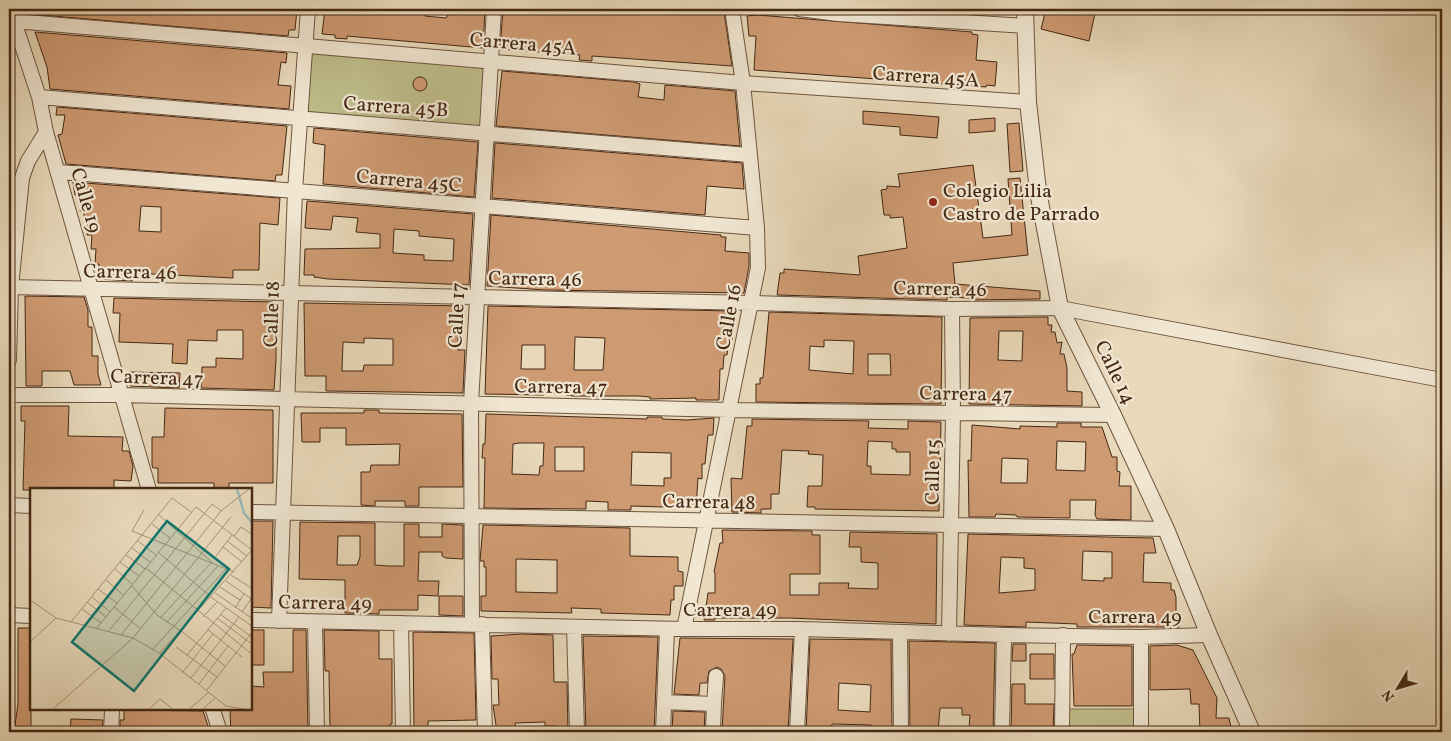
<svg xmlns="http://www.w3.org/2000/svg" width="1451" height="741" viewBox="0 0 1451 741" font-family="Vollkorn,serif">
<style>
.green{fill:#bebd8a;stroke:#82724e}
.building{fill:#ce9a72;stroke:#452813;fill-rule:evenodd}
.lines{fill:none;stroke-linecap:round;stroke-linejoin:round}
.minor-casing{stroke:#6e543d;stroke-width:16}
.tertiary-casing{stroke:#6e543d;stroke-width:18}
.minor{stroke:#f0e6d2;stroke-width:14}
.tertiary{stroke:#f0e6d2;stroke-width:16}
.poi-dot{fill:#8f2418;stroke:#f0e6d2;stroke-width:2}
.labels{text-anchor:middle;stroke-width:4.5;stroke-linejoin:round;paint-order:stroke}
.street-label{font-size:20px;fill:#452813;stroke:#f0e6d2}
.poi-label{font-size:20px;fill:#452813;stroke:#f0e6d2;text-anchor:start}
.inset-river{fill:none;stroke:#99b9b8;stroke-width:2.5}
.inset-road{fill:none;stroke:#a79277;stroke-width:1}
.view{fill:#0f766e;fill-opacity:0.15;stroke:#0f766e;stroke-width:2.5}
.inset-edge{fill:none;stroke:#452813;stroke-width:2.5}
</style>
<rect width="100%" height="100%" fill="#e8d9ba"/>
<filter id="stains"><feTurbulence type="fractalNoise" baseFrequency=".004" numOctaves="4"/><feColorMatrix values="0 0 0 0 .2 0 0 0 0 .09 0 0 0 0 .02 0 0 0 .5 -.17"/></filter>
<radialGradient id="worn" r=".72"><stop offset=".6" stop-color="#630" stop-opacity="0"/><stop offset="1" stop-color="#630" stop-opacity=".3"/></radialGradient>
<path class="green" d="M305,45l186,15 -4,73 -186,-13z
M1069,709h68v23h-68z"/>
<path class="building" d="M28,9h269l-2,21h-6l-1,6 -259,-22z
M325,9l33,2v-2h67v7l21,2 5,-9h34l-2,39 -136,-12v3l-12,-1v-3l-13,-1z
M503,9h169l52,3 8,54 -140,-10v5l-13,-1 1,-5 -80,-6z
M1046,9h50l-7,32 -48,-12z
M757,15l215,17v2l6,1 -2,25 21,2 -2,24 -8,-1 -1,2 -232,-17 2,-34h-7l-2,-20z
M35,32l252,21 -1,10 -5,-1 -3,23 13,1 -2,23 -239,-20 -3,-22z
M502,71l132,11 6,2 -2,13 26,3 1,-15 70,6 5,55 -244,-20z
M413 84a7 7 0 1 1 14 0a7 7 0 1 1-14 0Z
M57,107l230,19 -5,49h-6l-1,6 -209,-17 -8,-29 4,-1 3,-19h-9z
M863,111l76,6 -2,21 -37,-3v-8l-37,-3z
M995,118v13l-26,2v-13z
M1019,123l4,48 -13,1 -3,-48z
M314,128l164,14 -4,55 -151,-13 2,-39 -12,-2z
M495,143l247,20 2,26 -37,-3 -2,29 -213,-17z
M973,165l10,73 29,-3 -4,-56 12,-1 8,77 -75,8 2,21 85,7v8l-70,1v-2l-23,-1v3l-170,-5 3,-22h4v-4l76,6 -2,-19 49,-8 -4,-31 -13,1v-3h-6l-3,-25 6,-1v-3l13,1 -2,-13z
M73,182l207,16 -2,27 -18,-2 -1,47h-26v8l-100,-5 -1,8 -33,-2v-15h-4l1,-15h-5l1,-14h-5l1,-15h-4v-9h-4l3,-9h-4v-7h-4zM141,206l20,1v25l-22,-1z
M307,201l166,13 -4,71 -141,-6 -14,-2v-2h-10l1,-26 75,-1v-14l-24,-2 2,-14 -25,-2 -2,14 -26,-2zM394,229l25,2v5l35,3 -1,22 -29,-1v-5l-31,-2z
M491,215l230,20v2h5l-1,14 24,2v13l-5,27 -199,-3 -58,-4z
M25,296l59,1 4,13v17h4v29h6v18l3,11h-27l-4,-14h-28v15h-16z
M114,298l159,4v29h3v29l-2,30 -73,-2 1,-21h14v-9l27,1v-29h-26v11l-29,-1 -1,24 -15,-1 1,-19 -54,-2 1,-29h-7z
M304,303l160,3v15h-6v29h7l-2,43 -137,-2v-15h-21zM364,338l29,1v26h-29l-1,6h-21l1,-29 21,1z
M488,306l245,5 -1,29h-3l-2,15h-3l-1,14h-3l-1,31h-23v-2l-46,1v-2l-11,-1h-66l-7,-1v-2h-22v2l-59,-1zM575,337l30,1 -2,32h-29zM522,345h23v24h-24z
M769,312l173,5 -1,87 -185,-2v-18h4v-6h3zM824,340l30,1 -1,33 -44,-4 1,-24 14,1zM868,354h22l1,21h-23z
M1048,317v8h4l-1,7h4l2,11 5,-1 -2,12h4l3,14v23l15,1v14l-113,-2 1,-86zM999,331h24l-1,30 -24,-1z
M130,372l50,1 -1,15 -49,-2z
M21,406h48l-1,30 55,1 -1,14h7l4,15 -2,15 -17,-1v10h-91l2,-69h-4z
M165,408l108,2v73h-44v7h-15v-7h-56v-15h-5l-1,-3v-28h12z
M364,410h15v3l83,1 1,73h-44v19h-14v-5h-30v5l-14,-1v-33h9l1,-7h28l1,-21 -54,1v-17h-26v14h-18l-1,-29h63z
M486,414l161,5v-2h15v2l25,1 27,-2 -1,17h-5l-3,29h-3v15l-4,-1 -2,30 -65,-2v4h-23v-8l-22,-1v8l-102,-1 1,-50h-3l1,-14h2zM519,443h25l-1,23h-3l-1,9 -27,-1 1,-30zM555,447h29v24h-29zM632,452l39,1v25h-7v8l-33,-1z
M752,419l117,2 -1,7 40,1v-8l33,1 -2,89 -124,-2v-2h-8l1,-21h14l1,-31 -15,-1 1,-3 -27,-1 -3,44h-8v15h-10v4l-29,-1 -1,-34 11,1 5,-53h5zM868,441l24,1v7h4v3h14v23l-39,-1v-8h-4z
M1057,423h24v4h21l10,30h5v14l3,1 -1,14h12v34l-34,-1 -2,-4 1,-15h-26v18l-53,-1 -1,-2 -20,-1 -1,3h-26l-1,-57 3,1 1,-36 48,4v-3l37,1zM1057,441l29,1 -1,29 -29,-1zM1002,458l26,1 -1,24h-26z
M251,521h22l-2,87 -20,-1z
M300,522l75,1v42l14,1h15v-42h15v13h23v-13l21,1v34l-17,-1 -4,-2v-4h-23l-1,29h21l-1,15 -20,-1v15h-39v4l-34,-1v-33l-46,-1zM338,536h22v21l-3,8h-20z
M483,525l147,3v28l48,1v14l5,1v14h-9v14h-3l-1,15 -69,-2v-4l-30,-1 1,5 -91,-2v-15h5v-29h-2v-6h-4zM516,559l41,1v33l-41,-1z
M722,530l90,1v4h8v39h-30v21h29v-12h30l-1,5 30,1v-26l-17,-1v-15h-12l1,-15 87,2 -1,90 -147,-6h-74v2h-11l4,-27h7v-20l-1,-1 6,-29h3z
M968,534l185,4 3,15h-12l-1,29 28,1v7h3l2,7v15h4l-1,15h-102v-3l-51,-2v5l-62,-2zM1083,551l29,1v26h-8v3l-22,-1zM1001,557l23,1v10l11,1v21l-36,3z
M439,596h24v20l-24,-1z
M18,628h13v104h-17l4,-28z
M251,630h13v35h-13z
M293,630h13l2,102h-77l-1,-22h21v-24l13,1 -1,-15h30z
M324,630l55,1v28h13v65h-2v8h-60l-1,-61h-4z
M413,632l61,1 2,87 -48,1v11h-14z
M522,634l31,1 1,47h13l1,50h-13v-6h-10v-4l-30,1 1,9h-19l-4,-27h6l-1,-26h-6l-1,-43z
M583,636l75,1 -4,95h-68z
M680,638l113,1 -5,93h-66l3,-56 -4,-7 -4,-2 -8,4 -2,12h-7l-1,12 -25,-1z
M810,639l81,1 1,92h-22l1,-7 -39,-1 -1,8h-25zM839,683l32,2 -1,27 -32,-2z
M909,641l86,2 -2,89h-20v-4h-4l1,-13h-8v-7h-22l-2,24h-28z
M1013,644h13v17h-14z
M1077,645l55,1v60h-58l-2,-52h2z
M1177,645l16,5 24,48 -1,20h13l3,14h-32l-1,-28h-8l-1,-15 -40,1v-44z
M1030,654h24v25h-24z
M1012,684h13v20h29l-1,28h-42z
M124,710l79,1 7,21h-90v-12h4z
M673,711l32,1 -1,20h-32z
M71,719l32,1 -1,12h-32z"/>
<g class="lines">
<defs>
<path id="minor" d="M10,9l29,88 7,35 103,358
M799,9l39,5 187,12
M14,21l729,62 285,19
M39,97l710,58
M59,172l698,56
M9,287l743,16 200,6 108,-1 382,72
M9,360l2,-73 11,-109 6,-17 18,-29
M9,395h112l608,15 384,5
M9,505l22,1
M251,512l915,17
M9,615l22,1
M251,620l433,9h118l202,6 137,2 68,-2
M279,621l16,-430 13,-182
M315,622l2,110
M401,623l2,109
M472,624l-1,-221 23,-394
M482,624l3,108
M574,627l3,105
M684,629l74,-361 -1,-40 -14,-145 -11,-74
M900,634l1,98
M949,634l4,-221 -1,-104
M1141,637v95
M664,702l50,2 2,-28
M213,710l7,22
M111,732l1,-22
M663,732l4,-103
M713,732l1,-28
M797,732l5,-103
M1002,732l2,-97
M1062,732l1,-97"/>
<path id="tertiary" d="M1025,9l3,93 10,89 22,117 53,107 53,114 43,106 43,97"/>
</defs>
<use href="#minor" class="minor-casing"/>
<use href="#tertiary" class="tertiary-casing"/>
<use href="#minor" class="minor"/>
<use href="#tertiary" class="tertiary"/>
</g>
<circle class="poi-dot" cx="933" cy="202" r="5"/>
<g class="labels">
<g class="street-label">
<text transform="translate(523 43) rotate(5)" y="7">Carrera 45A</text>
<text transform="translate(926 76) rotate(4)" y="7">Carrera 45A</text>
<text transform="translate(396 106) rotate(4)" y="7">Carrera 45B</text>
<text transform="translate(409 180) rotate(5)" y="7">Carrera 45C</text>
<text transform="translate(87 200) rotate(74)" y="7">Calle 19</text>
<text transform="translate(130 271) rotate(1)" y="7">Carrera 46</text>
<text transform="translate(535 278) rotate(1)" y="7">Carrera 46</text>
<text transform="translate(940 288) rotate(1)" y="7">Carrera 46</text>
<text transform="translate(271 314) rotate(-88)" y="7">Calle 18</text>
<text transform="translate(456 315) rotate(-87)" y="7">Calle 17</text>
<text transform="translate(728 317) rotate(-79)" y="7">Calle 16</text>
<text transform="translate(1116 372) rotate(64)" y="7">Calle 14</text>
<text transform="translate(157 377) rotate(2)" y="7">Carrera 47</text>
<text transform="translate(561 386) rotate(1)" y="7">Carrera 47</text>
<text transform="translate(966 393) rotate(1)" y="7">Carrera 47</text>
<text transform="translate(932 472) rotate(-89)" y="7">Calle 15</text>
<text transform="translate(709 501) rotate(1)" y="7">Carrera 48</text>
<text transform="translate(325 602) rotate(1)" y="7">Carrera 49</text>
<text x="730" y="616">Carrera 49</text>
<text x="1135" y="623">Carrera 49</text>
</g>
<g class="poi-label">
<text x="943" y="197">Colegio Lilia<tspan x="943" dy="23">Castro de Parrado</tspan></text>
</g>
</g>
<g transform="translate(30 488)">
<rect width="222" height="222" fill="#e8d9ba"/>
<path class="inset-river" d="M207,1l7,24 9,11"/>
<path class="inset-road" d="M114,22l-12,21 102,41M129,27l55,49M122,36l18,14M204,48l7,-9 12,8M108,53l18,14M197,53l20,15M193,59l19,15M102,60l18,14M128,64l53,45 42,30M96,67l19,14M186,68l16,-21M90,74l19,14M116,80l107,87M85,81l17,15M201,87l22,14M76,92l17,15M196,93l27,19M101,97l26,30 27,18 41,33M190,99l20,13M68,101l19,14M185,105l38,26M62,109l18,15M0,112l26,18 77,20 26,15 67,53 23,4M57,114l19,15M84,119l27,22M205,120l9,-14M52,121l19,14M212,124l9,-13M190,126l33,24M173,129l14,-15M130,130l51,-55M187,130l36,27M41,134l101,-124 19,14M137,134l51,-56M66,141l100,-122 56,43M177,141l35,28M78,144l104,-128 9,7M91,147l100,-124 28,-22M0,154l26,-24M146,159l41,30M123,161l73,-80M130,165l92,-103M157,167l39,-47M153,184l30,-38M161,190l48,-61M169,196l29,-38M177,202l46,-59M22,222l81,-72 98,-121M118,222l12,-11 14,11M158,222l21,-18M172,222l13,-12"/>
<path class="view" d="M137,33l62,48 -95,122 -62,-49z"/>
<rect width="222" height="222" class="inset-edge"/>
</g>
<rect width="1451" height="741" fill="none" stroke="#e8d9ba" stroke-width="30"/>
<rect x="10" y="10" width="1431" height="721" fill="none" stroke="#452813" stroke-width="2.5"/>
<rect x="15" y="15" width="1421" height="711" fill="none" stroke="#452813"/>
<g transform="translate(1398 688) rotate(232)" stroke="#f0e6d2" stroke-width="4" paint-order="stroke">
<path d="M0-4L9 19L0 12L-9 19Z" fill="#452813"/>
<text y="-8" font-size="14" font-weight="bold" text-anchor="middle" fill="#452813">N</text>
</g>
<rect width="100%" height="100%" filter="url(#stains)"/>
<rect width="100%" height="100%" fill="url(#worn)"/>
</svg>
